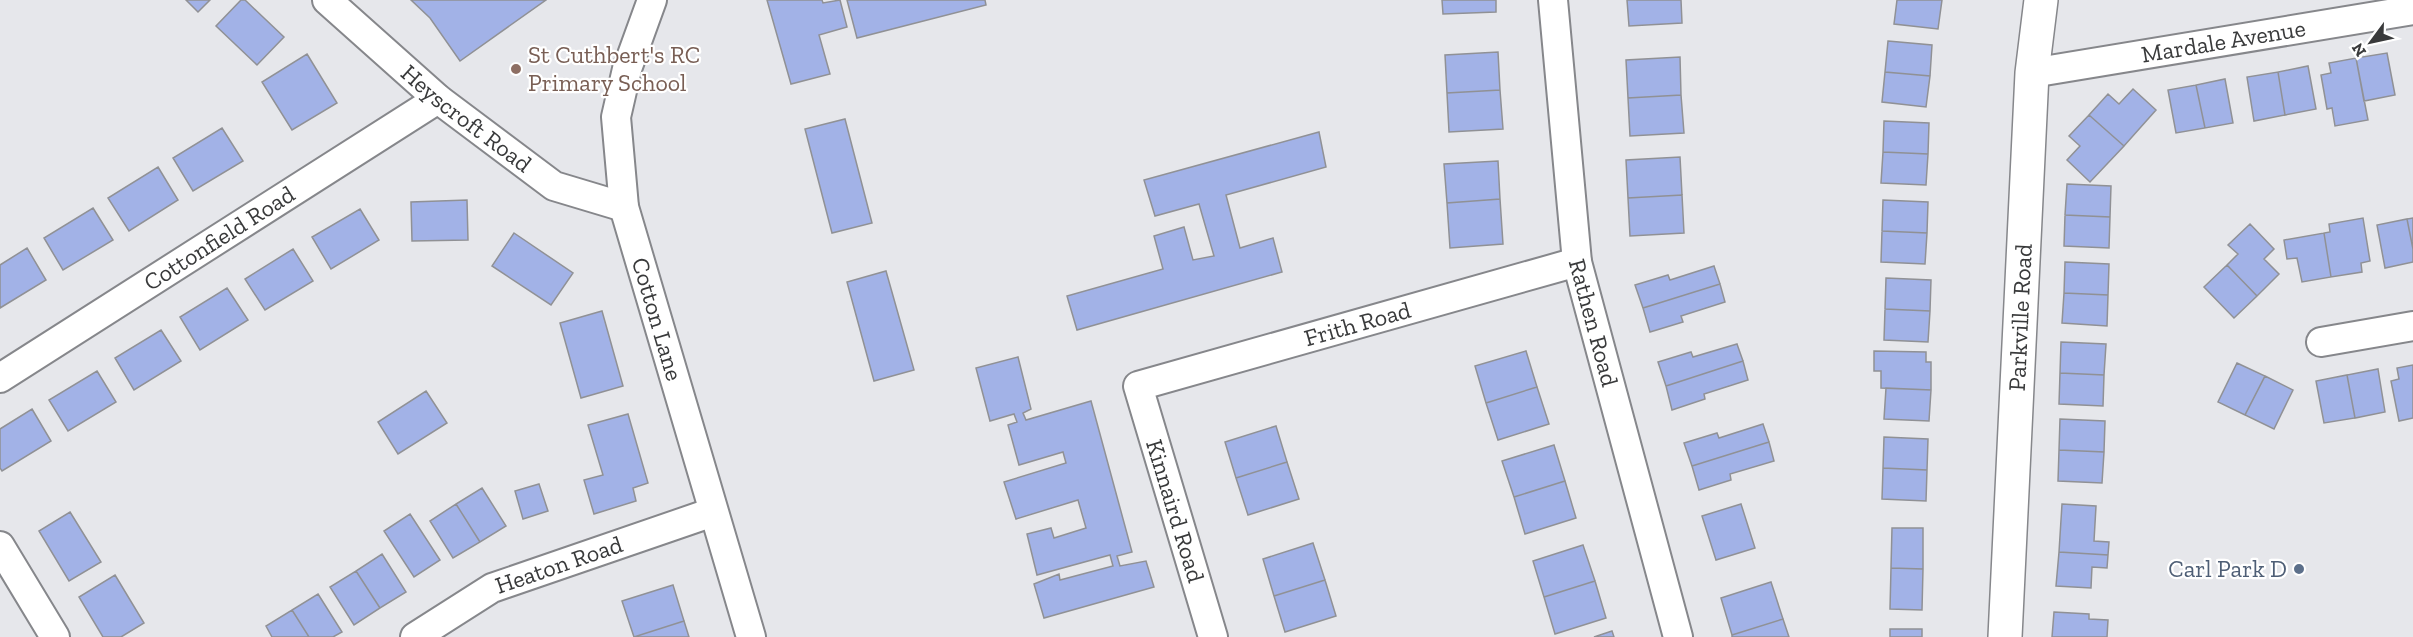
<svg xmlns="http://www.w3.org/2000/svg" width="2413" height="637" viewBox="0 0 2413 637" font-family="'Zilla Slab',serif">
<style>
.building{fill:#a2b2e7;stroke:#909195;stroke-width:1.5}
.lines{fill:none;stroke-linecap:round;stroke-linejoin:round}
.street-casing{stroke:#86878b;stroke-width:32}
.secondary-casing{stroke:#86878b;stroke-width:36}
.street{stroke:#fff;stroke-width:28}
.secondary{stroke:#fff;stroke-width:33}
.education-dot{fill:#8d6e63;stroke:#fff;stroke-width:2}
.service-dot{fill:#5c6f8a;stroke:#fff;stroke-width:2}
.labels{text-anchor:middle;stroke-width:4.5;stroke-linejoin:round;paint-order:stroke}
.street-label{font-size:24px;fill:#393a3b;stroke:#fff}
.education-label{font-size:24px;fill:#785e54;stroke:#fff;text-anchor:start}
.service-label{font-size:24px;fill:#4e5e75;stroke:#fff;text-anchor:end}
</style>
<rect width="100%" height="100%" fill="#e6e7eb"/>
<path class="building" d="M186,0h24l-12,12z
M241,0h4l39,37 -27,28 -41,-39z
M411,0h135l-86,61 -30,-43z
M767,0h55l1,3 17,-3 7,27 -28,8 11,39 -39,10z
M847,0h138l1,5 -129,33z
M1442,0h54v12l-53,2z
M1627,0h54l1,23 -53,3z
M1897,0h45l-4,29 -44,-5z
M1888,41l44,4 -2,31 -45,-4z
M1498,52l2,38 -53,3 -2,-38z
M2387,53l8,42 -31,6 -8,-43z
M307,54l30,49 -45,27 -30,-48z
M1680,57l1,38 -53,3 -2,-38z
M2356,58l12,62 -33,6 -3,-18 -5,1 -6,-34 10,-2 -2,-10z
M2308,66l8,43 -31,6 -7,-43z
M1885,72l45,4 -4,31 -44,-5z
M2278,72l7,43 -31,6 -7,-44z
M2225,79l8,44 -28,5 -9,-43z
M2196,85l9,43 -29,5 -8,-43z
M2133,89l23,21 -32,36 -35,-31 19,-21 11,10z
M1500,90l3,39 -54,3 -2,-39z
M1681,95l3,38 -54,3 -2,-38z
M2089,115l35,31 -34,36 -23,-22 13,-14 -11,-10z
M845,119l27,104 -40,10 -27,-104z
M1884,121l45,2 -1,31 -45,-2z
M222,128l21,33 -50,30 -20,-33z
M1319,132l7,35 -100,28 14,53 33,-10 9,34 -205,58 -10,-34 96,-27 -9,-33 30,-9 9,33 21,-4 -15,-52 -44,12 -11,-36z
M1883,152l45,2 -2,31 -45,-2z
M1680,157l2,38 -54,3 -2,-38z
M1498,161l2,38 -53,4 -3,-39z
M158,167l20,33 -49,31 -21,-33z
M2067,184l44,2 -1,31 -45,-2z
M1682,195l2,38 -54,3 -2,-38z
M1500,199l3,45 -53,4 -3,-45z
M467,200l1,40 -56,1 -1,-39z
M1883,200l45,2 -1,31 -45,-2z
M93,208l20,32 -50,30 -19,-32z
M360,209l19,31 -48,29 -19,-32z
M2065,215l45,2 -1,31 -45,-2z
M2363,218l7,43 -9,2 1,9 -31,5 -7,-44 6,-1 -1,-8z
M2413,218v31l-6,-30z
M2407,219l6,30v13l-28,6 -8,-43z
M2250,224l24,25 -10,10 15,15 -22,22 -30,-31 11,-11 -10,-9z
M1882,231l45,2 -2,31 -44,-2z
M514,233l59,40 -22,32 -59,-39z
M2324,233l7,44 -29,5 -5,-24 -10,1 -3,-19z
M27,248l19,32 -46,28v-43z
M293,249l20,32 -48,29 -20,-31z
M2065,262l44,2 -1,31 -44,-2z
M2227,265l30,31 -23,22 -30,-31z
M1714,266l6,18 -77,24 -8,-23 33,-10 2,5z
M886,271l28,99 -40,11 -27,-99z
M1886,278l45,2 -1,31 -45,-2z
M1720,284l5,18 -44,14 2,6 -33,10 -7,-24z
M227,288l21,32 -48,30 -20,-33z
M2064,293l44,2 -1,31 -45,-3z
M1885,309l45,2 -2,31 -44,-2z
M602,311l21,75 -42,12 -21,-75z
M161,330l20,31 -47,29 -19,-32z
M2061,342l45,2 -2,31 -44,-2z
M1737,344l6,17 -77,25 -8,-24 33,-10 2,5z
M1526,351l11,36 -51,16 -11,-37z
M1874,351l52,1v10h5v28l-50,-2v-17h-7z
M1018,357l13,52 -8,4 3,7 65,-19 41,151 -15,4 3,10 26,-5 8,26 -110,31 -10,-34 25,-10 1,6 53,-14 -3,-11 -73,20 -10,-41 24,-6 3,10 32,-10 -8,-28 -62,19 -12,-37 62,-19 -3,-11 -44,13 -11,-40 9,-3 -3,-8 -24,7 -14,-53z
M1743,361l5,19 -44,14 1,5 -33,11 -6,-24z
M2237,363l28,13 -20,39 -27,-13z
M2413,365v53l-14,3 -8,-40 8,-2 -2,-11z
M2378,369l7,43 -30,6 -8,-43z
M97,371l19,31 -48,29 -19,-31z
M2060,373l44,2 -1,31 -44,-2z
M2347,375l8,43 -31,5 -8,-42z
M2265,376l28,14 -19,39 -29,-14z
M1537,387l12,37 -51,16 -12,-37z
M1886,388l45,2 -2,31 -45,-2z
M426,391l21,32 -49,31 -20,-32z
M32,409l19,32 -49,30 -2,-3v-39z
M628,414l20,69 -15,5 3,13 -42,13 -10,-34 19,-5 -15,-50z
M2060,419l45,2 -1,31 -45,-2z
M1763,424l6,18 -77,24 -8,-23 33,-10 2,5z
M1276,426l11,36 -51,16 -11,-36z
M1884,437l44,2 -1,31 -44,-2z
M1769,442l5,19 -44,13 1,6 -32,10 -7,-24z
M1554,445l11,36 -51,16 -12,-36z
M2059,450l45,2 -2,31 -44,-2z
M1287,462l12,37 -51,16 -12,-37z
M1883,468l44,2 -1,31 -44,-2z
M1565,481l11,37 -51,16 -11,-37z
M539,484l9,27 -25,8 -8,-28z
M482,488l24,38 -26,16 -24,-38z
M456,504l24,38 -27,16 -23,-37z
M1741,504l14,44 -39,12 -14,-44z
M2062,504l34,2 -2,35 15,1 -1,13 -49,-3z
M70,512l31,50 -32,19 -30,-50z
M410,514l30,46 -26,17 -30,-46z
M1892,528h31v41l-32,-1z
M1313,543l12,37 -51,16 -11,-37z
M1583,545l12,36 -51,16 -11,-36z
M2059,552l49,3 -1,13 -15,-1 -1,21 -35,-2z
M382,554l24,38 -26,16 -24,-37z
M1891,568l32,1 -1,41 -32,-1z
M356,571l24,37 -26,17 -24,-38z
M115,575l29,48 -23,14h-18l-24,-40z
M1325,580l11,36 -51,16 -11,-36z
M1595,581l11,37 -51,16 -11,-37z
M1771,582l12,37 -51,16 -11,-37z
M673,585l11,36 -50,16 -12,-36z
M318,594l24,38 -9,5h-24l-17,-27z
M292,610l17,27h-37l-6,-11z
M2054,612l35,2v5l19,1 -1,17h-55z
M1783,619l6,18h-57v-2z
M684,621l5,16h-55z
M1890,629h32v8h-32z
M1612,631l2,6h-20z"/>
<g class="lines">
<defs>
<g id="street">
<path id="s1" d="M327,0l111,99 116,87 70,21"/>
<path id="s2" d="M652,0l-25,69 -11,48 8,90 127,430"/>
<path id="s3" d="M1553,0l24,262 101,375"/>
<path id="s4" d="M2032,73l381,-63"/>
<path d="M2321,342l92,-16"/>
<path id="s5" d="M0,378l438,-279"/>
<path d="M0,546l55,91"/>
<path id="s6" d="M415,637l77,-49 221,-76"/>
<path id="s7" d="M1213,637l-75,-251 439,-124"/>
</g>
<g id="secondary">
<path id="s8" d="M2005,637l27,-564 9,-73"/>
</g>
</defs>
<use href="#street" class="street-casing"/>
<use href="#secondary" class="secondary-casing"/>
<use href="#street" class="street"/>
<use href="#secondary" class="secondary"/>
</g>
<circle class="education-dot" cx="516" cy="69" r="6"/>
<circle class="service-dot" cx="2299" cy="569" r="6"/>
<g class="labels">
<g class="street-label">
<text dy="8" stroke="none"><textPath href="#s4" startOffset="194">Mardale Avenue</textPath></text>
<text dy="8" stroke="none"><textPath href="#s1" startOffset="183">Heyscroft Road</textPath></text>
<text dy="8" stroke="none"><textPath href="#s5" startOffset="260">Cottonfield Road</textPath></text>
<text dy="8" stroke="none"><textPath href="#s8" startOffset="320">Parkville Road</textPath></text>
<text dy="8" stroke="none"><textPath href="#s2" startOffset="330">Cotton Lane</textPath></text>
<text dy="8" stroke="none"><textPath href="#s3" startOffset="326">Rathen Road</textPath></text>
<text dy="8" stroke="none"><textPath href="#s7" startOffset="490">Frith Road</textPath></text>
<text transform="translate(1175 511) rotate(73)" y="8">Kinnaird Road</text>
<text dy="8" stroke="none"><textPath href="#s6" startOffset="162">Heaton Road</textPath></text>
</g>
<g class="education-label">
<text x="528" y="63">St Cuthbert's RC<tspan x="528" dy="28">Primary School</tspan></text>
</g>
<g class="service-label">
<text x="2287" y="577">Carl Park D</text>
</g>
</g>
<g transform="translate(2371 42) rotate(237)" stroke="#ffffff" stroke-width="4.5" paint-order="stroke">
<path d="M0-4.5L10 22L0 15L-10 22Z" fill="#393a3b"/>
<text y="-9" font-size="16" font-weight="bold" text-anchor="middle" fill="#393a3b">N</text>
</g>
</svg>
